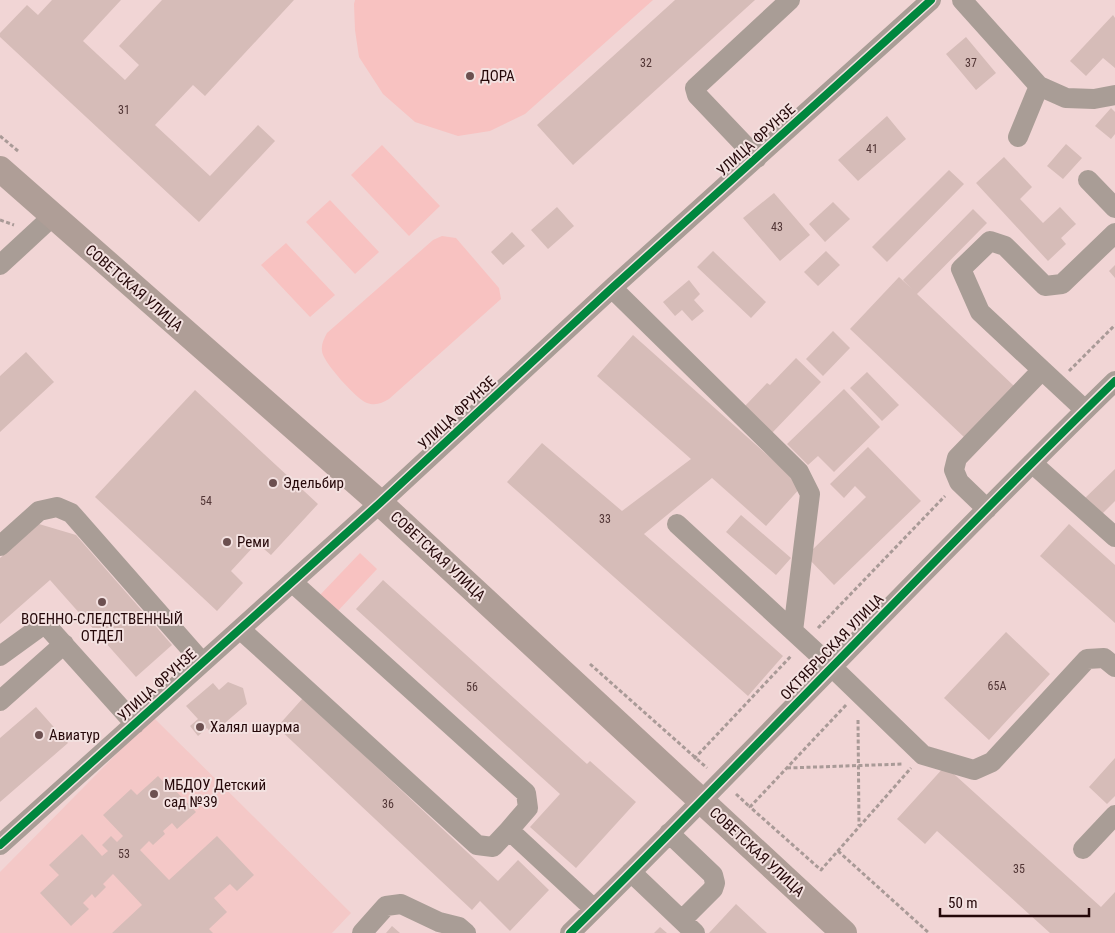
<svg xmlns="http://www.w3.org/2000/svg" width="1115" height="933" viewBox="0 0 1115 933" font-family="'Roboto Condensed',sans-serif">
<style>
.built{fill:#f4c8c7}
.green{fill:#f8c2c1}
.building{fill:#d6bcb8}
.lines{fill:none;stroke-linecap:round;stroke-linejoin:round}
.path{stroke:#a99a97;stroke-width:3;stroke-dasharray:4 2.5;stroke-linecap:butt}
.minor{stroke:#a99d96;stroke-width:20}
.major{stroke:#af9e97;stroke-width:26}
.cycleway-casing{stroke:#f3e1e0;stroke-width:11}
.cycleway{stroke:#00873e;stroke-width:8}
.poi-dot{fill:#6c5050;stroke:#f3e1e0;stroke-width:2}
.labels{text-anchor:middle;stroke-width:4;stroke-linejoin:round;paint-order:stroke}
.number-label{font-size:12px;fill:#513535}
.poi-label{font-size:15px;fill:#250809;stroke:#f3e1e0;text-anchor:start}
.street-label{font-size:15px;fill:#250809;stroke:#f3e1e0}
</style>
<rect width="100%" height="100%" fill="#f1d5d5"/>
<path class="built" d="M153,717l198,196 -19,20h-332v-61z"/>
<path class="green" d="M355,0h298l-128,114 -35,17 -32,5 -43,-14 -32,-28 -24,-37 -4,-27 -1,-26z
M382,145l58,61 -31,30 -58,-61z
M330,200l49,52 -24,22 -49,-52z
M442,236l14,2 43,50 2,11 -112,100c-7,4 -13,7 -22,4 -10,-3 -45,-42 -45,-52 -1,-7 2,-12 5,-18l106,-93z
M286,243l49,52 -25,22 -49,-52z
M360,553l17,16 -41,44 -17,-17z"/>
<path class="building" d="M52,0h69l-38,41 42,39 14,-15 -20,-19 43,-46h132l-89,96 -12,-11 -38,40 55,51 48,-51 17,16 -76,81 -199,-185v-4l27,-28 11,10z
M675,0h80l-182,165 -36,-40z
M1113,15l2,3v50l-12,-10 -17,18 -16,-15z
M966,37l30,36 -20,17 -30,-36z
M1111,108l4,4v22l-4,5 -16,-13z
M887,116l19,23 -48,42 -20,-21z
M1066,144l16,14 -19,21 -16,-13z
M1004,157l28,30 -12,12 23,24 17,-16 16,17 -15,14 5,6 -18,17 -72,-78z
M949,170l15,14 -77,78 -15,-15z
M774,193l36,42 -30,26 -37,-43z
M833,202l17,17 -25,23 -16,-18z
M557,207l17,19 -26,23 -17,-19z
M973,209l14,14 -70,71 97,92 -49,52 -115,-109 49,-52 13,12 -9,-9z
M512,232l13,14 -22,19 -12,-13z
M713,251l53,51 -15,16 -54,-51z
M826,251l14,14 -22,21 -14,-14z
M1115,265v13l-6,-7z
M689,280l11,14 -6,6 10,11 -12,10 -10,-11 -7,6 -12,-14z
M833,331l17,17 -27,28 -17,-17z
M633,335l169,151 -36,40 -54,-48 -68,56 139,122 -35,40 -241,-214 35,-39 80,68 69,-52 -94,-83z
M26,352l28,30 -54,50v-56z
M796,358l25,24 -50,52 -27,-27 23,-24 3,2z
M867,372l32,33 -17,16 -32,-33z
M844,389l36,38 -46,45 -16,-16 -10,9 -21,-21z
M195,390l123,114 -47,51 -14,-12 -26,28 12,12 -26,28 -122,-114z
M868,447l53,54 -87,84 -28,-29 60,-59 -11,-11 -11,12 -14,-14z
M1115,469v32l-15,15 -17,-16z
M741,515l50,43 -15,17 -50,-43z
M39,524l37,11 96,110 -36,32 -86,-97 -50,44v-66z
M1069,524l46,41v58l-75,-67z
M383,580l204,184 3,-3 46,41 -60,66 -46,-41 30,-33 -204,-185z
M1006,632l44,42 -61,66 -45,-42z
M228,682l15,6 4,16 -35,30 -5,-6 -9,8 -8,-10 8,-7 -12,-13 27,-23 6,7z
M303,698l195,183 20,-21 31,30 -39,41 -30,-30 -8,9 -195,-183z
M36,707l32,36 -68,59v-64z
M1115,758v38l-8,8 -18,-17z
M945,766l156,141 14,-15v41h-65l-113,-102 -12,13 -28,-25z
M158,776l12,13 2,-2 24,25 -19,17 -5,-6 -9,8 2,3 -12,11 -4,-4 -9,9 29,30 48,-44 37,39 -17,16 -7,-7 -16,14 13,14 -18,17 4,4h-101l30,-28 -29,-31 -10,10 3,3 -11,11 -3,-4 -9,9 6,6 -18,17 -31,-33 19,-18 -10,-10 33,-31 20,22 6,-5 -6,-6 9,-9 6,6 6,-6 -20,-21 28,-26 6,6z
M736,904l31,29h-58z
M392,926l8,7h-14z
M660,927l7,6h-13z"/>
<g class="lines">
<path class="path" d="M0,136l18,15
M0,220l14,5
M1069,371l46,-46
M818,628l127,-132
M590,664l117,104
M846,705l-96,102 71,63 90,-102
M858,720l1,106
M694,759l97,-103
M787,768l116,-4
M736,794l14,13
M838,851l91,82"/>
<path class="minor" d="M962,0l77,86 -21,51
M1039,86l27,12 28,1 21,-4
M757,158l-60,-63 -2,-7 95,-88
M1088,180l27,28
M0,265l53,-49
M612,288l187,184 11,22 -17,137
M1085,410l-105,-98 -19,-43 29,-28 15,5 40,40 17,-2 53,-51
M1032,463l83,74
M987,509l-28,-27 -5,-12 3,-12 85,-88
M677,524l155,143 91,88 51,15 18,-8 95,-103 17,-1 11,9
M0,546l39,-35 18,-4 14,6 131,149
M292,582l234,211 2,15 -19,22 85,79
M240,629l237,216 16,2 16,-17
M0,656l40,-29 7,-1 88,98
M0,701l64,-57
M669,833l44,42 2,8 -2,6 -31,31
M0,845l380,-342 232,-215 319,-288
M1083,849l32,-34
M631,872l64,61
M362,933l24,-27 15,-2 38,18 20,5 7,6
M570,933c184,-181 360,-372 545,-552"/>
<path class="major" d="M0,169l380,334 464,430"/>
<defs>
<path id="cycleway" d="M0,845l380,-342 232,-215 319,-288
M570,933c184,-181 360,-372 545,-552"/>
</defs>
<use href="#cycleway" class="cycleway-casing"/>
<use href="#cycleway" class="cycleway"/>
</g>
<g class="poi-dot">
<circle cx="470" cy="76" r="5"/>
<circle cx="273" cy="483" r="5"/>
<circle cx="227" cy="542" r="5"/>
<circle cx="102" cy="602" r="5"/>
<circle cx="200" cy="727" r="5"/>
<circle cx="39" cy="735" r="5"/>
<circle cx="154" cy="794" r="5"/>
</g>
<g class="labels">
<g class="number-label">
<text x="646" y="67">32</text>
<text x="971" y="67">37</text>
<text x="124" y="114">31</text>
<text x="872" y="153">41</text>
<text x="777" y="231">43</text>
<text x="206" y="505">54</text>
<text x="605" y="523">33</text>
<text x="997" y="690">65А</text>
<text x="472" y="691">56</text>
<text x="388" y="808">36</text>
<text x="124" y="858">53</text>
<text x="1019" y="873">35</text>
</g>
<g class="poi-label">
<text x="480" y="81">ДОРА</text>
<text x="283" y="488">Эдельбир</text>
<text x="237" y="547">Реми</text>
<text x="102" y="624" text-anchor="middle">ВОЕННО-СЛЕДСТВЕННЫЙ<tspan x="102" dy="17">ОТДЕЛ</tspan></text>
<text x="210" y="732">Халял шаурма</text>
<text x="49" y="740">Авиатур</text>
<text x="164" y="790">МБДОУ Детский<tspan x="164" dy="17">сад №39</tspan></text>
</g>
<g class="street-label">
<text transform="translate(756 140) rotate(-42)" y="5">УЛИЦА ФРУНЗЕ</text>
<text transform="translate(134 288) rotate(41)" y="5">СОВЕТСКАЯ УЛИЦА</text>
<text transform="translate(457 413) rotate(-43)" y="5">УЛИЦА ФРУНЗЕ</text>
<text transform="translate(438 556) rotate(43)" y="5">СОВЕТСКАЯ УЛИЦА</text>
<text transform="translate(832 647) rotate(-46)" y="5">ОКТЯБРЬСКАЯ УЛИЦА</text>
<text transform="translate(157 685) rotate(-42)" y="5">УЛИЦА ФРУНЗЕ</text>
<text transform="translate(757 852) rotate(43)" y="5">СОВЕТСКАЯ УЛИЦА</text>
</g>
</g>
<path d="M940 908v8h149v-8" fill="none" stroke="#250809" stroke-width="2.5"/>
<text x="948" y="908" font-size="15" fill="#250809" stroke="#f3e1e0" stroke-width="4" paint-order="stroke">50 m</text>
</svg>
